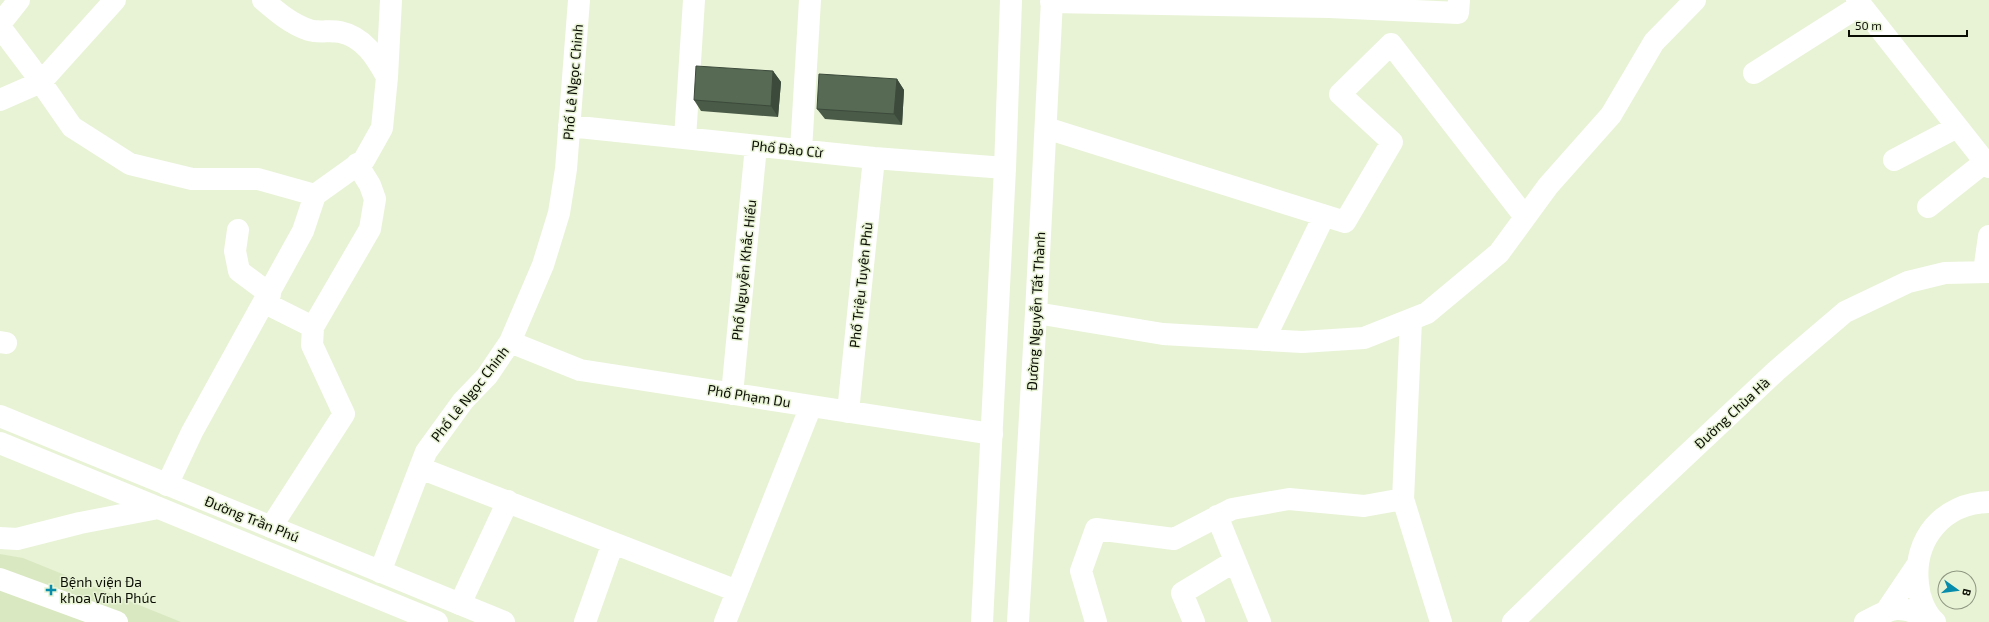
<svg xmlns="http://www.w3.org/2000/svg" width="1989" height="622" viewBox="0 0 1989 622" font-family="'Exo 2',sans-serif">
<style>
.built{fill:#dae8c2}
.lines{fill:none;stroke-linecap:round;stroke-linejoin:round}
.minor{stroke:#fff;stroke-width:22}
.major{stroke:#fff;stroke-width:22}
.wall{fill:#4a5b48}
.shaded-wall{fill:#3c4a3b}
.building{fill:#566a54;stroke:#3c4a3b}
.poi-dot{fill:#078cab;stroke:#e8f3d5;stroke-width:1.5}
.labels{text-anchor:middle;stroke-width:3;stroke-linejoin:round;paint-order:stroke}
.street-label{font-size:14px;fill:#0a0d04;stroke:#e8f3d5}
.poi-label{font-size:14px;fill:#0a0d04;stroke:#e8f3d5;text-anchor:start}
</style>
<rect width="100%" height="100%" fill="#e8f3d5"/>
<path class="built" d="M0,554l23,4 158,64h-181z"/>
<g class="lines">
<path class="minor" d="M263,0c14,12 28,24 46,30 10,3 21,0 31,2 24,5 36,25 47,45
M1857,0l132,167
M1051,2l279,5 128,6 1,-13
M0,24l19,-24
M0,27l31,41 41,59 58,37 62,15h66l57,16
M1754,73l107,-68
M0,100l41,-18 74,-82
M569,126l305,32 131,10
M1046,128l299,94 47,-80 -52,-48 51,-50 134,173
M685,138l9,-138
M801,150l9,-150
M1894,160l63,-33
M1928,207l57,-45
M238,230l-3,21 4,20 31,23
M1984,272l5,-36
M265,303l48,24
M1036,313l127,21 139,8 62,-4 63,-25 72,-60 49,-67 63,-71 43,-73 41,-42
M1411,320l-8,179 38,123
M1264,340l60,-124
M0,342l6,1
M510,342l70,28 412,64
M732,394l24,-248
M848,412l26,-254
M420,468l317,123
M167,485l25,-53 111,-201 12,-36 49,-35 18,-32 5,-51 4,-77
M1217,516l43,106
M271,527l73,-113 -32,-69 1,-18 57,-98 5,-30 -5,-14 -13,-21
M0,538l17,1 63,-16 78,-15
M380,572l46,-120 37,-51 24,-25 23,-34 33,-77 16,-52 7,-44 13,-169
M0,579l117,43
M460,604l48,-103
M1887,610l29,-43
M585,622l28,-79
M725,622l86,-216
M1096,622l-15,-51 15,-42 78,10 58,-30 57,-10 75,7 39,-7
M1194,622l-12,-29 53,-32
M1513,622l112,-109 151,-142 69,-59 63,-30 37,-9 44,-1
M1865,622c30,-16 33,-17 65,-4
M1935,622c-10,-9 -16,-25 -17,-38 -5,-45 25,-81 71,-82"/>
<path class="major" d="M0,416l504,206
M0,443l437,179
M982,622l23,-454 6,-168
M1018,622l18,-309 16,-313"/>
</g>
<path class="wall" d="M773,71l8,11 -3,35 -77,-6 -7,-11z
M897,79l7,11 -2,35 -77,-6 -8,-10z"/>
<path class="shaded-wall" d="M773,71l8,11 -3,35 -7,-11z
M897,79l7,11 -2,35 -8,-11z"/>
<path class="building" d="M696,66l77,5 -2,35 -77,-6z
M819,74l78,5 -3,35 -77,-5z"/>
<path class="poi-dot" d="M49 584h4v4h4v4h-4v4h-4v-4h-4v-4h4z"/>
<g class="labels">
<g class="street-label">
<text transform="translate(573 82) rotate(-85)" y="5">Phố Lê Ngọc Chinh</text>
<text transform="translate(787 149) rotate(6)" y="5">Phố Đào Cừ</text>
<text transform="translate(744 270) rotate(-84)" y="5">Phố Nguyễn Khắc Hiếu</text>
<text transform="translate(861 285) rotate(-84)" y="5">Phố Triệu Tuyên Phù</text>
<text transform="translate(1036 311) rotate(-87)" y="5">Đường Nguyễn Tất Thành</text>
<text transform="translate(470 394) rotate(-52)" y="5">Phố Lê Ngọc Chinh</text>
<text transform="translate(749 396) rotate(9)" y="5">Phố Phạm Du</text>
<text transform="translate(1732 413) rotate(-43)" y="5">Đường Chùa Hà</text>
<text transform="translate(252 519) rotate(22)" y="5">Đường Trần Phú</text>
</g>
<g class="poi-label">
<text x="60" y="587">Bệnh viện Đa<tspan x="60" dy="16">khoa Vĩnh Phúc</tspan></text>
</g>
</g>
<g transform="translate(1957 590) rotate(104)"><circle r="19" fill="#e8f3d5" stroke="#8f9781"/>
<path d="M0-3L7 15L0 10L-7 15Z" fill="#078cab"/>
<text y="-6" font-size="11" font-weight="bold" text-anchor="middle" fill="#0a0d04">B</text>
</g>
<path d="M1849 30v6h118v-6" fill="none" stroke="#0a0d04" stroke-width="2"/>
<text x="1855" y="30" font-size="12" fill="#0a0d04" stroke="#e8f3d5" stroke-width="3" paint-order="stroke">50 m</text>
</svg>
